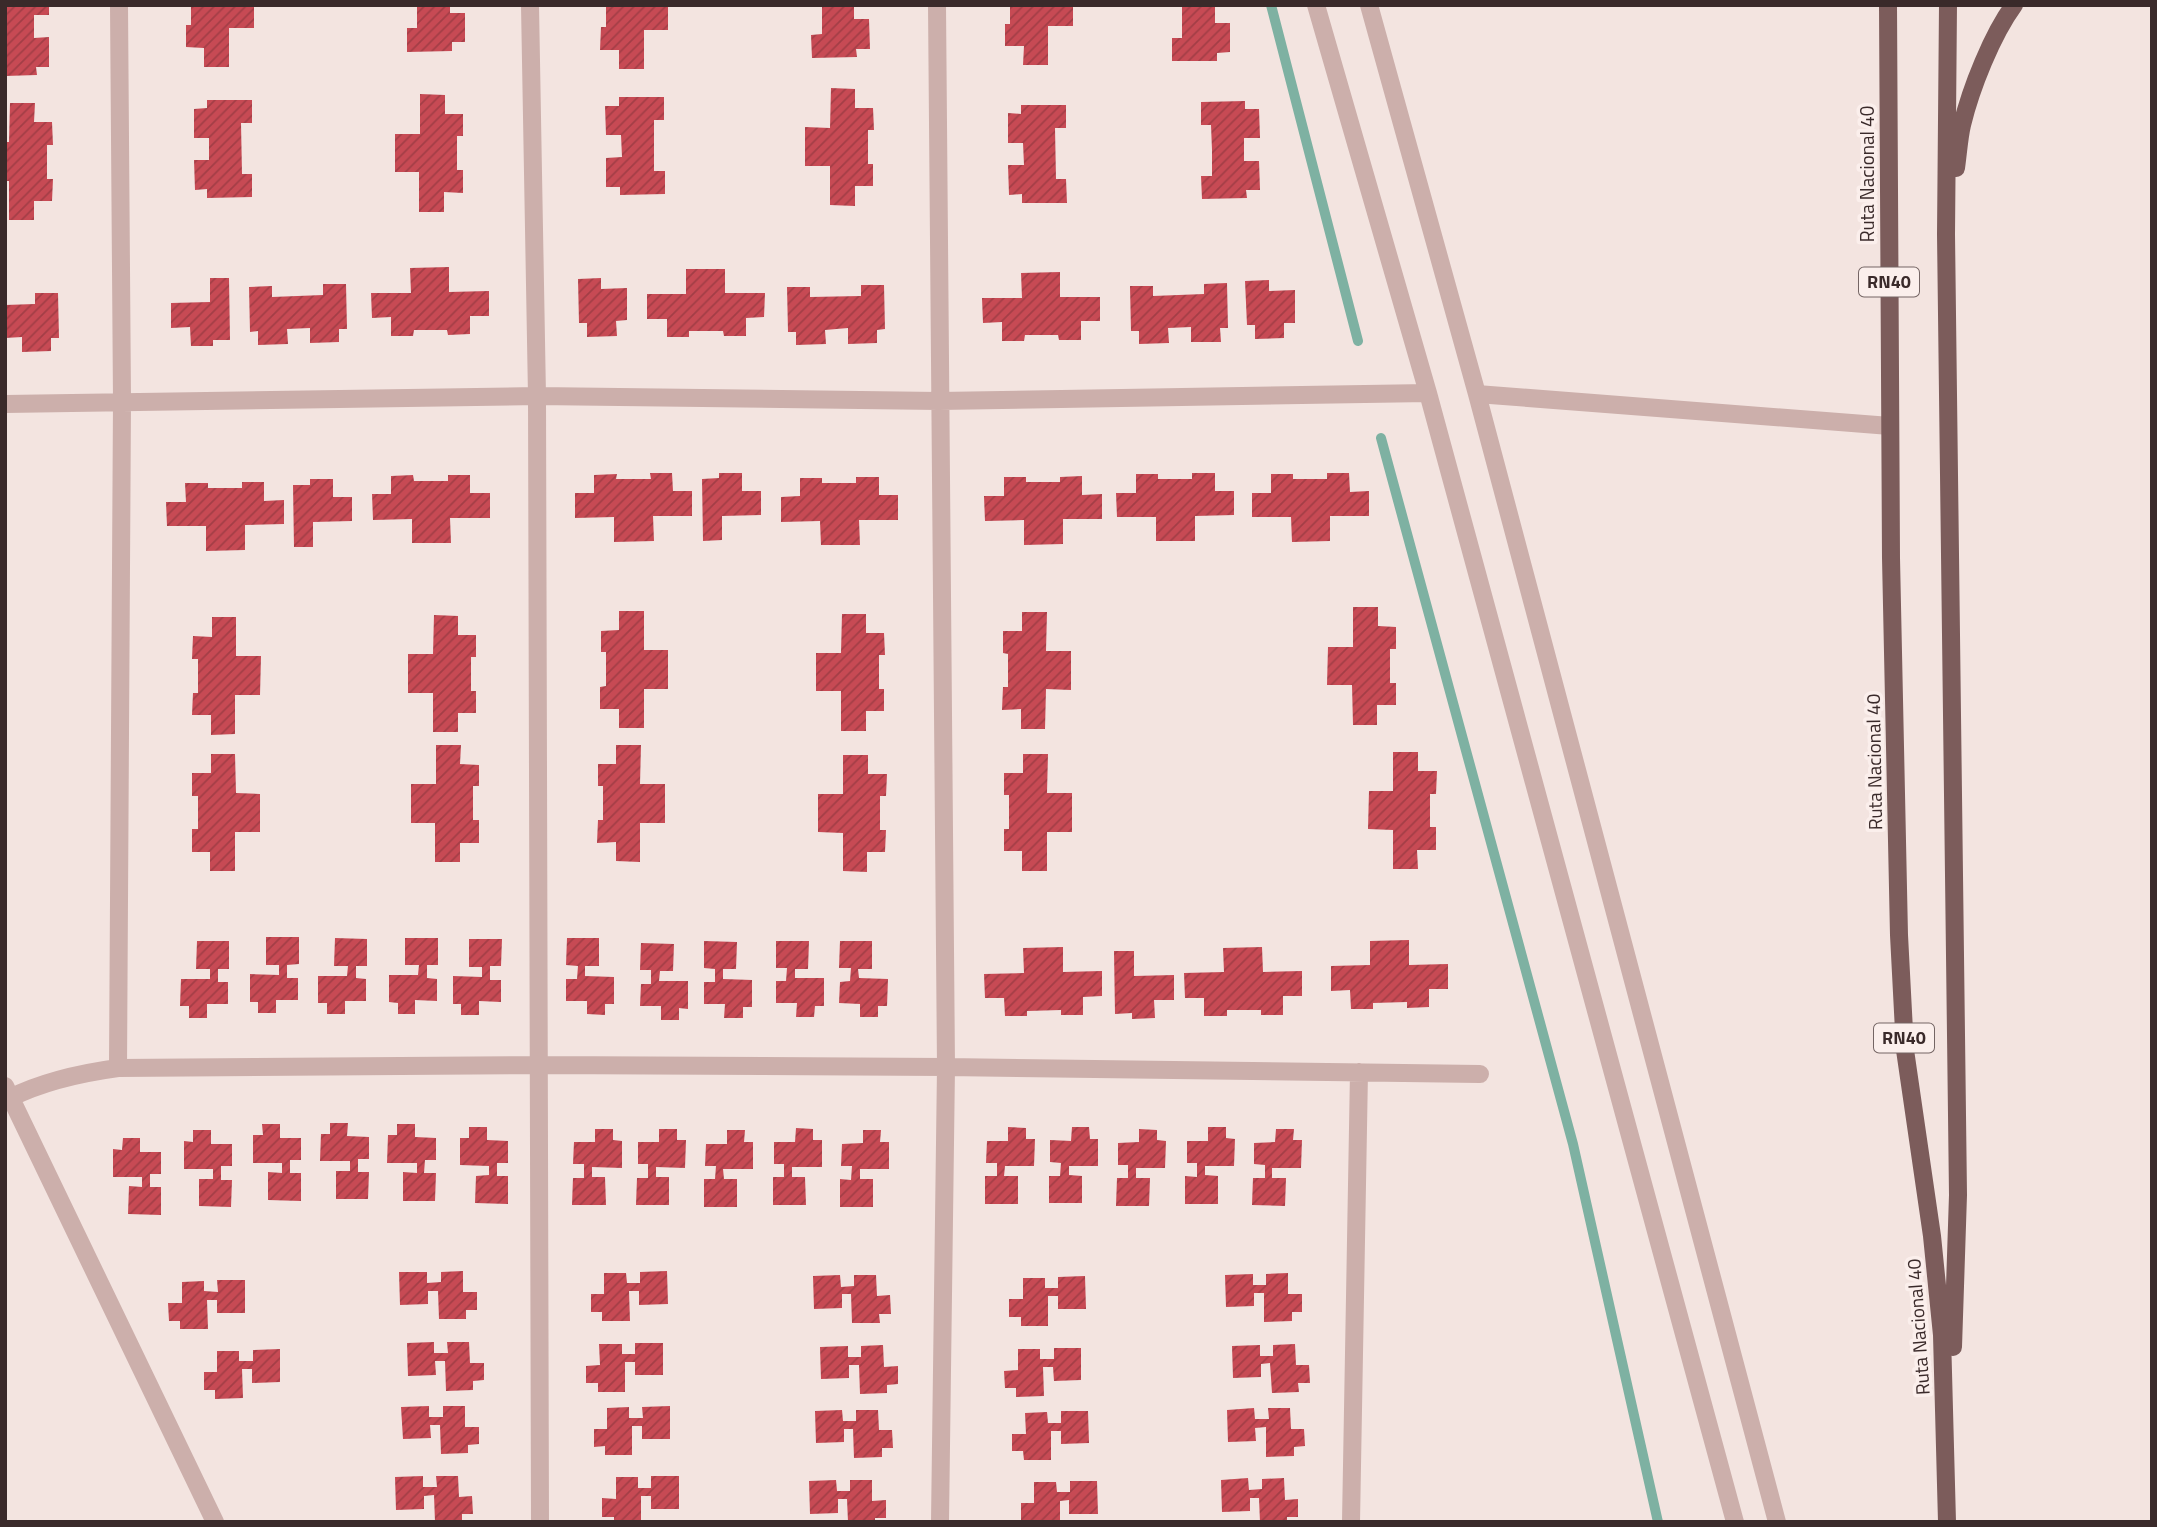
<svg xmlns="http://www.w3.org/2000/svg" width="2157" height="1527" viewBox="0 0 2157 1527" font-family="'Titillium Web',sans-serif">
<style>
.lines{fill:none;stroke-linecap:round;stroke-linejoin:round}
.stream{stroke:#7eb1a2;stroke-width:10}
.building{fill:url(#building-hatch)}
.minor{stroke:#ccafab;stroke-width:18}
.major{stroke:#7c5c5b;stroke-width:18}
.labels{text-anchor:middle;stroke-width:7;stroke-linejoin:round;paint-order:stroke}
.shield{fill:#fbefec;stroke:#746564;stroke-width:2}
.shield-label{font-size:18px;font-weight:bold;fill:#3a2a2a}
.street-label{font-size:19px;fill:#3a2a2a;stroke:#fbefec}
</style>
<defs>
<pattern id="building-hatch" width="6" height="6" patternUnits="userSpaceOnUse" patternTransform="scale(1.75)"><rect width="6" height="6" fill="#c74a54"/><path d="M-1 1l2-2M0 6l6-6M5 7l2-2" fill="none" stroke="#a33e46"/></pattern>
</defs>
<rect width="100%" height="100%" fill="#f3e4e0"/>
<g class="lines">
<path class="stream" d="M1271,5l87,336
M1381,438l192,706 85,378"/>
</g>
<path class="building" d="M5,5h44v10h-15v23l15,-1v30h-13l1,8 -32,1z
M191,5h63v23h-25v39h-25v-19l-18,-1v-22h5z
M417,5h33v8h15v29h-13v9l-45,1v-24h10z
M606,5h62v25h-24v39h-25v-19h-19l1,-23h5z
M822,5h32v14h15l1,30h-14l1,8 -45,1 -1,-23 11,-1z
M1010,5h63v21h-25v39h-25l1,-19h-19v-22h5z
M1182,5h33v18h15v29l-13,1v8h-45v-23h10z
M831,88l24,1v19h18l1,22h-6v34h5v22h-18v20l-25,-1v-39h-25v-39l25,1z
M420,94l25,1v19h18v22h-6v34h6v23l-19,-1v20h-25v-40h-24v-38h25z
M619,97h45v23h-10v51h11v23l-45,1v-8h-14v-29l16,-1 -1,-22h-15l-1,-29h14z
M207,100h45v23h-11l1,51h10v23l-45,1v-9l-12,1 -1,-30h15v-22h-15v-29l13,-1z
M1245,101v8h14l1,29h-16v23h15l1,29h-14l1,8 -45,1 -1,-23h11v-26l-1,-25h-10v-23z
M10,103h25l-1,19h18l1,23h-6v34h6l-1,22h-18v19h-25v-39h-4v-39h4z
M1021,105h45v23h-11l1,51h10l1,24h-45v-9l-13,1 -1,-30h16l-1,-22h-15v-30l13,1z
M449,267v25l40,-1v25h-19v18l-22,1 -1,-5h-33l-1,6h-22v-19l-19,1 -1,-25h40l-1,-25z
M686,269h39v24h40l-1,24 -18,1v18h-22l-1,-5h-34v6h-22v-18h-20v-25h39z
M1060,272v25h40v24h-19v19h-22l-1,-5h-33l-1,6h-22v-19l-19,1 -1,-25h40l-1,-25z
M210,278h19l1,62h-17v6h-22l-1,-19 -19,1v-25l39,-1z
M601,278v11l26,-1v32l-11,1 1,15 -30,1v-14h-8l-1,-44z
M1269,280v11l26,-1v33h-11v15l-29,1v-14h-8l-2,-44z
M1227,283l1,45h-8l1,14h-30v-15l-23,1 1,15 -30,1v-13h-8l-1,-45h23v10l51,-2v-10z
M323,284h23l1,45h-8v13l-29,1v-15l-23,1 1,15 -30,1v-14l-8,1 -1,-45 23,-1v11l51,-2z
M861,285h23l1,44 -8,1v13l-29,1v-16l-23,2 1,14 -30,1v-13h-8l-1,-45h23v10l51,-1z
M35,293h23l1,45h-8v13l-29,1v-15l-17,1v-33l30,-1z
M650,473h22l1,18h19v25h-39l1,25 -40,1v-25l-39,1v-25h19v-18l23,-1 -1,5h35z
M719,473h23v18h19v24l-39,1v24l-19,1 -1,-62 17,-1z
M1192,473h23v18h19v24l-39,1v25h-39v-24h-39l-1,-24h20v-19h22v5h34z
M1327,473h22l1,19 19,-1v25h-39v25l-38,1 -1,-25h-39v-24h19v-19h22v5h34z
M413,475l1,6h34v-6h22v18h20v25h-40l1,25h-39v-24l-39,1 -1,-26h19v-18z
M1082,476v19l20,-1v25h-39v25l-39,1v-25l-39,1 -1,-25h20v-19h22v5h34v-5z
M856,477h23v18h19v25h-39l1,25h-39l-1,-24 -39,1v-25l19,-1v-18h22v5h34z
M310,479h23v18h19v24l-39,1v25h-19l-1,-62h17z
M242,482h22v19l20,-1v24l-39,1v25l-39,1v-25h-39l-1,-24h20l-1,-19h23v5h34z
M1353,607h25v19l18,1v22h-6v34h6v22h-19v20h-24l-1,-40h-25l1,-38h25z
M619,611h25v39h24v39h-24v39h-25v-19h-19v-22l6,-1v-34h-5v-21l18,-1z
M1022,612h25l-1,39h25v39l-25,-1 -1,40h-24v-20l-19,1 1,-23h5v-33l-5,-1v-22h19z
M842,614h24v19h18l1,22h-6v34h5v22h-18v20h-25v-40h-25v-38h25z
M434,615l24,1v19h18v22h-5v34h5v22h-18v19h-25v-39h-25v-39h25z
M212,617h24v39h25l-1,39h-25v39l-24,1v-20h-19l1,-22h5v-34h-6l1,-23 19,1z
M436,745h25l-1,19 19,1v21h-6v34h6v23h-19v19h-25v-39h-24v-39h25z
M616,745h25l-1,39h25v39h-25v39l-24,-1v-19l-19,1 1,-23h5v-34h-5v-22h18z
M1393,752h25v19h19l-1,23h-6v33h6v23h-19l1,19h-25v-39l-25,-1 1,-38h24z
M211,754h24l1,39 24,1v38h-25v39h-25v-19h-18v-23h6v-33h-6v-23h19z
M1023,754h25l-1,39h25v39h-25v39h-25v-20h-18v-22h5v-34h-5v-22h19z
M843,755h25v19h19l-1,22h-6v34h6l-1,22h-18v20l-24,-1v-38l-25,-1v-38h25z
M266,937h33v27l-12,1v13h11v22h-22v13h-18v-11h-8v-28l29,1v-10h-13z
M335,938l32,1v27h-11v12l10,1v22h-21v13h-18v-11h-9v-27h29l1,-10h-14z
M405,938h33v27h-11v13l10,1v22l-22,-1v14h-17v-11l-9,-1v-27h29l1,-10h-14z
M567,938h32v28h-14v10l29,1v27h-9v11l-18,-1v-13h-21v-22h11l1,-13 -12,-1z
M469,939h33l-1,27h-11v14h11v22l-22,-1v14h-18v-11h-8v-28l29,1v-10h-13z
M1409,940v25l39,-1v25h-19v18l-22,1v-6l-34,1v6h-22l-1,-19 -19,1v-25l39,-1v-24z
M197,941h32v28h-11v13h10v22h-21v14h-18v-12h-9l1,-27h29v-10h-14z
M704,941l33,1 -1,27h-13v10l29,1v27h-9v11h-19l1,-14h-21v-22h11v-13l-11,-1z
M776,941h33l-1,28h-13v9h29v28h-9l-1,11h-18l1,-14h-21v-22h10l1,-13h-11z
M840,941h32v28h-14l1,9 29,1 -1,27h-9v11h-18v-13l-21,-1 1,-21 10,-1 1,-13h-12z
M641,943l33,1 -1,27h-13l-1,10h29v28l-9,-1v12h-18v-14h-21l1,-22h10v-14h-11z
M1063,947v25l39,-1v25l-19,1v18h-22v-5l-34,1v5h-22l-1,-18h-19l-1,-24 40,-1 -1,-25z
M1262,947l1,25 39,-1v25h-19v19h-22v-5h-34v6h-23v-18h-19l-1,-25 40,-1 -1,-24z
M1114,951h20v25l40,-1v25h-20l1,18 -23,1v-6l-17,1z
M330,1123h18l-1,13 22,1v22h-11v13h11l-1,27h-32v-28h14v-10h-30l1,-27h9z
M262,1124h18v14h21v22h-11v13h11v28l-33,-1v-28l14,1v-10h-29v-28h10z
M397,1124h18v13l21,1v22h-11l-1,13h12l-1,28h-32v-29l14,1v-10h-30l1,-28h9z
M469,1127h18v13l21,1v22h-11v13h11v28l-33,-1 1,-27 13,-1v-9l-29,-1v-27h9z
M1008,1127l18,1v11h9l-1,27h-29l-1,10h14v28h-33v-28h12v-13h-11l1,-22h21z
M1072,1127h17l1,12h8v27h-29v9l13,1v27h-33v-27h11l1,-13 -11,-1v-22l21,1z
M1208,1127h18v11l9,1 -1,27h-29v9l13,1v28h-33v-28l12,1v-14h-10v-22h21z
M796,1128l17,1v11h9v27h-30v10h13l1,28h-33v-28h11v-13h-10v-22h21z
M595,1129h18v11l9,1v27l-30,-1v10h13l1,28h-34l1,-27h11v-14h-11l1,-22h21z
M659,1129h18v11h9l-1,28 -29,-1v10h13v28h-33l1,-27h11v-14h-10v-22h21z
M1139,1129l18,1v10l9,1 -1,27h-29v10h14l-1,28h-33l1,-28h11v-13h-10v-22l21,-1z
M1276,1129h18l-1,11h9l-1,28h-29v10h14l-1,28 -33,-1 1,-27h12v-13l-11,-1v-21l21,-1z
M193,1130h18v14h21v22h-11v14h11l-1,27 -32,-1v-27h14v-10h-29v-28l9,1z
M727,1130h18l-1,12h9v27h-30l1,10h13v28h-33v-28h11l1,-13h-11l1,-22h21z
M863,1130h18l-1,12h9v27h-29v10h13v28h-33v-28l11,1 1,-14h-11l1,-22 21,-1z
M123,1138h17v14h21v22h-11v13h11v28l-33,-1 1,-28 13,1v-10h-29v-28l9,1z
M463,1271v21h14v18h-11v9h-27l-1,-28h-10v13l-28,1 -1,-33h28v11l14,-1v-10z
M667,1271l1,33 -29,1v-14h-10l1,30h-28v-9h-11v-18h13v-21h22l1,10h13v-11z
M1288,1273v21h14v18h-10v9l-28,1v-29h-10v13l-28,1 -1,-32 28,-1v11h13v-11z
M840,1275l1,12 13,-1v-11h22l1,21 13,-1 1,19h-12l1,9h-28l-1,-29h-9v14l-28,1 -1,-33z
M1085,1276l1,33h-28v-13h-10v30h-27v-9h-12v-18h14v-21h22v10h13v-11z
M217,1280h28v33h-28v-13h-10l1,29h-28v-8h-11l-1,-18h14v-21l22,-1v10l14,1z
M434,1342v11h14l-1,-11h22l1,21h14v17l-11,1v9l-27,1 -1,-30h-10l1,14 -28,1 -1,-33z
M635,1343h28v32h-28v-13h-10v30h-27v-9h-12v-17l14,-1 -1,-21h23v10h13z
M1295,1344l1,21h13l1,18h-12l1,9 -27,1 -2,-30 -9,1v13l-28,1 -1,-32 28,-1v11h13v-11z
M883,1345l1,22 14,-1v18l-11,1v8l-27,1 -1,-29h-10v13l-28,1 -1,-32 28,-1v11h13v-11z
M1054,1348h27v32l-27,1 -1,-14h-10l1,29 -28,1v-9h-11l-1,-17 14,-1v-21h22v10h14z
M280,1349v33l-28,1v-14h-10l1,29 -28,1v-9h-11v-18h13v-21h22v10h14v-11z
M429,1406v11h14v-11h22v21h14v17l-11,1v8l-27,1 -1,-29h-10l1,13 -28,1 -2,-32z
M670,1406v33h-28v-13h-10v29h-27v-9l-11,1v-18h13v-21l22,-1v11h14l-1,-11z
M1254,1408l1,11h14l-1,-11h22l1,21h13l1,17 -11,1v9l-28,1v-30l-11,1 1,13 -28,1 -1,-32z
M842,1410l1,11h13v-11h22l1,20h13l1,18h-11v9l-28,1 -1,-29h-9v13l-28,1 -1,-32z
M1061,1411h27l1,32 -28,1v-13h-10v29h-27l-1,-9h-11v-17h14l-1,-21 22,-1 1,11h13z
M423,1476v11h14l-1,-11h22l1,21 13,-1 1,18h-11v8h-27l-1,-27 -10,1v13l-28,1 -1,-33z
M651,1476h28v33h-28v-13h-10v26h-27v-5h-12v-19l14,1v-22h22v11h13z
M1248,1478l1,12 13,-1v-10l22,-1 1,22 13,-1v18h-11v5h-27l-1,-24h-9v13l-28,1 -1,-32z
M836,1480l1,11h13v-11h22v21l14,-1v18h-11v4h-27l-1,-23h-9v14l-28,1 -1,-33z
M1070,1481h27l1,33h-29v-14l-9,1v21l-39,-1v-18h13v-21h22l1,10h13z"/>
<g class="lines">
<path class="minor" d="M530,5l7,391 3,1126
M937,5l9,1062 -6,455
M1316,5l112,388 307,1129
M1369,5l108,389 300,1128
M1477,394l413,32
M5,404l532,-8 402,5 489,-8
M118,1068l4,-667 -3,-396
M5,1086l210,436
M10,1098c34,-17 71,-25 108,-30l419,-3 409,2 534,7
M1351,1522l8,-450"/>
<path class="major" d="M1888,5l3,553 8,377 6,115 27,186 10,99 5,187
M1948,5l-2,229 12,961 -5,152
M1956,168c2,-14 3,-30 6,-43 9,-37 30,-90 52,-120"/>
</g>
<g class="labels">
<g class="shield">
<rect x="1859" y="267.5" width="60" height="29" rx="5"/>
<rect x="1874" y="1023.5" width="60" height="29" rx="5"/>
</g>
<g class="shield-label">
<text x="1889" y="288">RN40</text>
<text x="1904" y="1044">RN40</text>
</g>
<g class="street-label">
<text transform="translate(1867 174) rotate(-90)" y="7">Ruta Nacional 40</text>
<text transform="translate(1874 762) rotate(-91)" y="7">Ruta Nacional 40</text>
<text transform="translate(1918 1327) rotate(-94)" y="7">Ruta Nacional 40</text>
</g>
</g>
<rect width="2157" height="1527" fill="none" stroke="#3a2a2a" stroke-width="14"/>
</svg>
